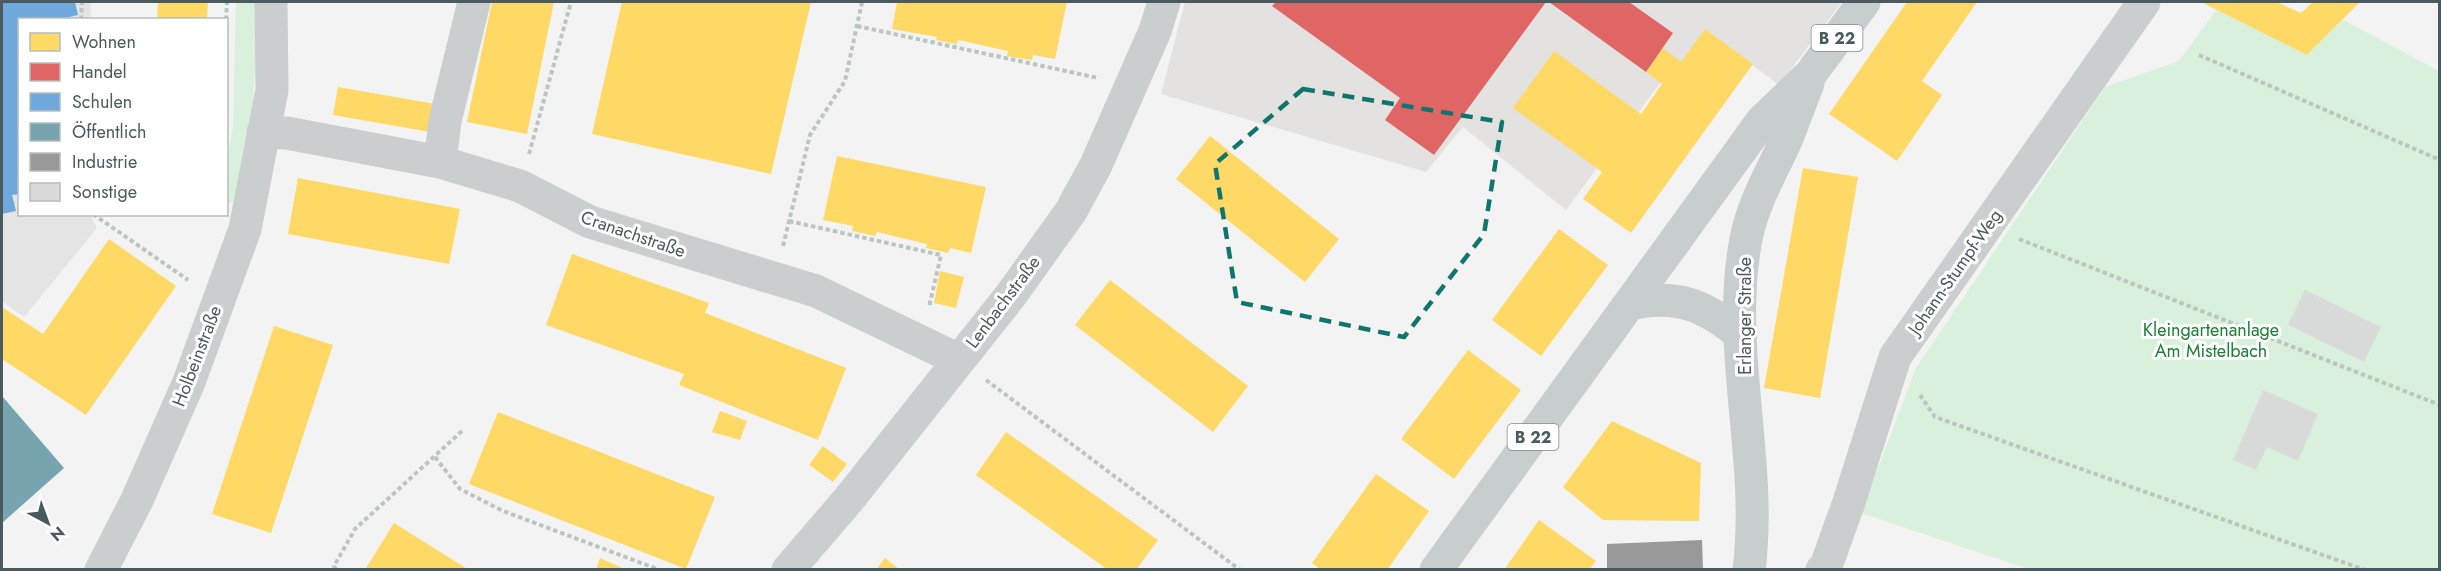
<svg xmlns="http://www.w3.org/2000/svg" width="2441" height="571" viewBox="0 0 2441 571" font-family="Jost,sans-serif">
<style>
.commercial{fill:#e4e2e0}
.education{fill:#e5e4e5}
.green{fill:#d9f1dc}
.homes{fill:#ffd966}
.shops{fill:#e06666}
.schools{fill:#6fa8dc}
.public{fill:#76a5af}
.industry{fill:#999}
.building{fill:#d9dbdb}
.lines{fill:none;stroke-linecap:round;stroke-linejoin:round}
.path{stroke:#bac6bf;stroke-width:4;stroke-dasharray:4.5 3;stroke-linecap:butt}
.minor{stroke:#cacece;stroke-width:33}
.major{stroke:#c8cdce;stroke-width:33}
.marked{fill:none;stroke:#0f766e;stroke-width:4.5;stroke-dasharray:12 8;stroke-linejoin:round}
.labels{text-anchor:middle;stroke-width:6;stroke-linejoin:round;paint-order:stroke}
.shield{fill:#fff;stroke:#808c8f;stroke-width:1.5}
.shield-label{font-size:16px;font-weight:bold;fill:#4a5a5f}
.street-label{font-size:18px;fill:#4a5a5f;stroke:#fff}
.park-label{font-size:18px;fill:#1b8034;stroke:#fff}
</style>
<rect width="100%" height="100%" fill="#f3f3f3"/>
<path class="commercial" d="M1185,2h657l-63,83 -32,-24 -80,13 -101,136 -103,-83 -37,45 -265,-78z"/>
<path class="education" d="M2,2h89l-1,17 -70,1v194l70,1 7,13 -73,89 -22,-16z"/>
<path class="green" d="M236,2h23l-7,119 -13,82 -12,-1v-39l6,-38z
M2217,9l90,46 36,-35 96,51v498h-411l-167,-56 55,-145 189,-281 74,-26z"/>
<path class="homes" d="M158,2h50l-1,18h-50z
M492,2h62l-27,132 -60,-12z
M622,2h189l-40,172 -179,-40z
M897,2h170l-12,57 -22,-4 -1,5 -25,-4 1,-5 -50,-11 -1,4 -21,-4 1,-3 -45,-8z
M1907,2h70l-55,79 20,14 -45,66 -68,-47z
M2201,2h76l24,11 12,-11h47l-53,53z
M1705,29l48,35 -122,169 -48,-34 19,-27 -89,-64 41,-57 87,63 21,-30 -16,-12 17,-24 18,14z
M338,87l103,18 -5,28 -103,-18z
M1210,136l129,103 -34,43 -129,-103z
M837,156l149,31 -15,66 -21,-5 -2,5 -22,-5 1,-4 -50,-12 -2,4 -23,-5 1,-5 -30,-6z
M1803,168l55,9 -38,221 -56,-10z
M298,178l162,31 -11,55 -161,-30z
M1559,229l49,36 -67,91 -49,-36z
M109,239l67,47 -90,129 -84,-56v-52l41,27z
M572,254l137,49 -4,10 141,55 -28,72 -139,-55 5,-11 -138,-49z
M940,271l24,6 -8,31 -22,-5z
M1110,280l138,106 -35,46 -138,-107z
M274,326l59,19 -62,188 -59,-19z
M1468,350l53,40 -67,89 -53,-40z
M720,411l27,10 -7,19 -28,-8z
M498,412l217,85 -29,72 -217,-85z
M1612,421l89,42 -2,58 -96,-1 -40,-33z
M1006,432l152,108 -22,30h-28l-132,-95z
M823,446l24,18 -14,18 -24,-17z
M1376,474l53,37 -42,59h-66l-9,-7z
M1539,520l57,41 -7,9h-85z
M394,523l75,47h-104z
M600,558l27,12h-31z
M885,558l15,12h-24z"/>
<path class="shops" d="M1276,2h270l-112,153 -49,-35 15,-22 -128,-92z
M1549,2h80l44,31 -27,39z"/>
<path class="schools" d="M2,2h73l3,13 -21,5h-37v174l-8,1 4,16 -14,3z"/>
<path class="public" d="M2,396l62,72 -62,55z"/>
<path class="industry" d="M1702,540l1,30h-96v-26z"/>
<path class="building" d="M2305,290l76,37 -17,35 -76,-37z
M2263,390l55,24 -20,47 -31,-14 -11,23 -23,-10z"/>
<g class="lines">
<path class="path" d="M81,20l1,-18
M226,20l1,-18
M857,26l241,52
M2199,55l241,105
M529,154l42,-152
M93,214l95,66
M789,221l152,34 -12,52
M2019,239l421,166
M783,246l27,-111 35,-54 17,-79
M986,380l254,190
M1920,395l15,22 430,153
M435,457l25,32 43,22 157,59
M336,570l-2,-4 21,-37 107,-98"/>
<path class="minor" d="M263,132l24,1 153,29 80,24 70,36 226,69 143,69
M440,162l5,-41 29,-119
M101,570l36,-70 52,-118 56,-153 27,-139 -1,-88
M788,570l61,-71 162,-204 60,-84 25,-46 59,-134 9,-29
M1822,570l4,-4 23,-64 46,-145 249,-355"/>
<path class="major" d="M1630,304c47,-11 76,2 111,31
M1436,570l326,-449 48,-46 54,-73
M1749,570c14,-110 -24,-222 -3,-331 7,-37 26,-67 41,-101 7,-18 14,-37 21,-55"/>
</g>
<path class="marked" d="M1303,89l199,33 -18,112 -80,103 -167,-35 -22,-138z"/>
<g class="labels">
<g class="shield">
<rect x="1811.5" y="25" width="51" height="26" rx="4.5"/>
<rect x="1507.5" y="424" width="51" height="26" rx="4.5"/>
</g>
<g class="shield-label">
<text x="1837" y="44">B 22</text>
<text x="1533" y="443">B 22</text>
</g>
<g class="street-label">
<text transform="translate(633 234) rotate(19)" y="6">Cranachstraße</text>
<text transform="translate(1955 272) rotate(-55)" y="6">Johann-Stumpf-Weg</text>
<text transform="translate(1003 302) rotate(-53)" y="6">Lenbachstraße</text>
<text transform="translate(1745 316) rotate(-90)" y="6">Erlanger Straße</text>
<text transform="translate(197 356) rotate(-69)" y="6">Holbeinstraße</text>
</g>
<g class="park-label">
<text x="2211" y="336">Kleingartenanlage<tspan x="2211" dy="21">Am Mistelbach</tspan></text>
</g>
</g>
<rect width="2441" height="571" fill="none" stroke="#4a5a5f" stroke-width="6"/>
<rect x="18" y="18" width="210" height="198" fill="#ffffff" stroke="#b7bdbf" stroke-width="1.5"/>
<rect x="30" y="33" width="30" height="18" fill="#ffd966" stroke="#b7bdbf" stroke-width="1.5"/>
<text x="72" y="48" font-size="18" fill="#4a5a5f">Wohnen</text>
<rect x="30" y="63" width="30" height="18" fill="#e06666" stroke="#b7bdbf" stroke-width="1.5"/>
<text x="72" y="78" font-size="18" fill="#4a5a5f">Handel</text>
<rect x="30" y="93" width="30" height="18" fill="#6fa8dc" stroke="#b7bdbf" stroke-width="1.5"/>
<text x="72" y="108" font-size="18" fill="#4a5a5f">Schulen</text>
<rect x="30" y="123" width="30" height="18" fill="#76a5af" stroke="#b7bdbf" stroke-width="1.5"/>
<text x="72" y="138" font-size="18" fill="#4a5a5f">Öffentlich</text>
<rect x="30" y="153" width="30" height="18" fill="#999999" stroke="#b7bdbf" stroke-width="1.5"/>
<text x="72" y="168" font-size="18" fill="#4a5a5f">Industrie</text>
<rect x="30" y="183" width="30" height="18" fill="#d9dbdb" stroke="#b7bdbf" stroke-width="1.5"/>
<text x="72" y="198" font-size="18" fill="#4a5a5f">Sonstige</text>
<g transform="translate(48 523) rotate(139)" stroke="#ffffff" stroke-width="4.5" paint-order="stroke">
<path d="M0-4.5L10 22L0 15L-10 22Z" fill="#4a5a5f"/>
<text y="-9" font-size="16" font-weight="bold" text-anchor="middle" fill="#4a5a5f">N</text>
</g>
</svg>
